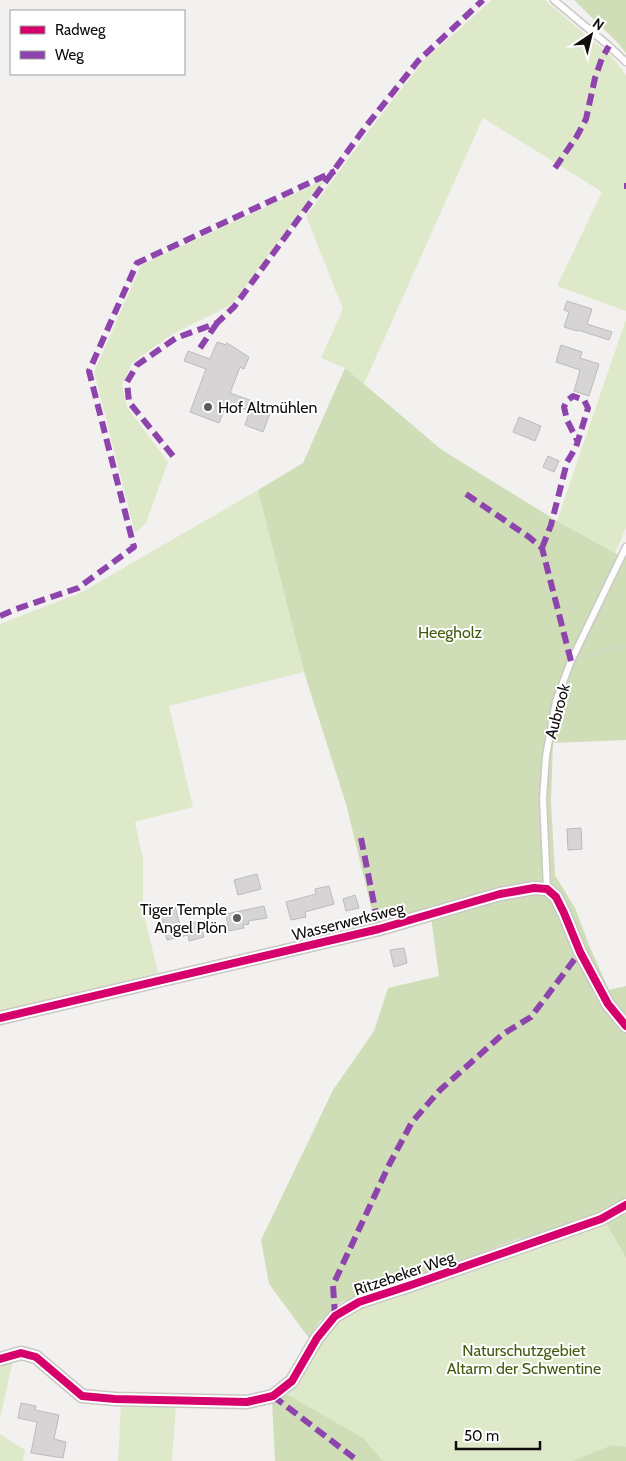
<svg xmlns="http://www.w3.org/2000/svg" width="626" height="1461" viewBox="0 0 626 1461" font-family="Cabin,sans-serif">
<style>
.green{fill:#dee9ca}
.forest{fill:#d0deb7}
.building{fill:#d6d4d4;stroke:#bcbaba}
.lines{fill:none;stroke-linecap:round;stroke-linejoin:round}
.service-casing{stroke:#cac8c6;stroke-width:9}
.minor-casing{stroke:#cac8c6;stroke-width:15}
.path{stroke:#d2d2d1;stroke-width:2;stroke-dasharray:4 4;stroke-linecap:butt}
.service{stroke:#fdfdfd;stroke-width:6}
.minor{stroke:#fdfdfd;stroke-width:12}
.quiet{stroke:#8e44ad;stroke-width:6;stroke-dasharray:12 6;stroke-linecap:butt}
.cycleway-casing{stroke:#fff;stroke-width:11}
.cycleway{stroke:#d6006c;stroke-width:8}
.poi-dot{fill:#5f5d5b;stroke:#fff;stroke-width:2}
.labels{text-anchor:middle;stroke-width:4;stroke-linejoin:round;paint-order:stroke}
.poi-label{font-size:16px;fill:#0f0e0c;stroke:#fff;text-anchor:start}
.park-label{font-size:16px;fill:#445a0f;stroke:#fff}
.street-label{font-size:16px;fill:#0f0e0c;stroke:#fff}
</style>
<rect width="100%" height="100%" fill="#f3f1ef"/>
<path class="green" d="M492,0h53l67,57 14,18v236l-69,-25 45,-94 -119,-74 -119,266 -19,-16 -24,-10 22,-49 -37,-93 65,-88 52,-67z
M326,179l-95,126 -60,30 -39,28 -10,22 5,22 41,55 -22,61 -11,10 -41,-161 47,-107z
M626,319v209l-11,25 -58,-32z
M258,490l46,182 -135,34 24,101 -58,15 8,37v51l15,63 -158,39v-388l82,-32z
M605,1221l21,37v203h-252l-86,-66 52,-80z
M13,1361l-13,57v-53z
M121,1404l55,1 -4,56h-54z
M0,1434l25,16 -2,11h-23z"/>
<path class="forest" d="M574,0h52v53l-8,-10z
M345,368l97,82 115,71 69,38v181l-73,3 -2,58 4,74 20,33 14,37 20,45 17,-4v272l-21,-37 -5,-4 -85,23 -117,44 -56,18 -23,20 -10,16 -40,-54 -8,-44 72,-150 41,-59 14,-43 51,-12 -9,-66 -55,13 -29,-119 -42,-132 -46,-182 45,-27z
M288,1395l75,43 20,23h-108l-3,-61z
M612,1445l14,2v14h-54z"/>
<path class="building" d="M567,301l25,8 -5,15 25,8 -3,8 -31,-10 -1,1 -13,-4 5,-15 -5,-2z
M217,342l9,3 1,-2 22,14 -5,12 -4,-2 -10,26 42,15 -9,24 -18,-7 5,-14 -23,-9 -8,21 -29,-11 16,-43 -22,-8 4,-10 22,8z
M561,345l21,7 -2,6 19,6 -10,32 -15,-5 6,-21 -24,-8z
M519,417l22,9 -6,15 -22,-9z
M548,456l11,5 -5,11 -11,-5z
M581,828l1,21 -14,1 -1,-21z
M257,874l4,15 -23,6 -4,-15z
M329,886l5,18 -29,8 1,5 -15,3 -5,-18 30,-8 -1,-5z
M355,895l4,13 -13,3 -3,-12z
M175,906l5,20 20,-5 4,16 -15,4 -1,-6 -21,5 -7,-30z
M264,906l3,12 -19,3 1,3 -6,1 1,3 -15,3 -3,-17z
M404,948l3,15 -13,4 -4,-17z
M21,1403l15,3 -1,4 24,5 -5,24 12,3 -3,16 -32,-5 6,-31 -19,-4z"/>
<g class="lines">
<defs>
<path id="service" d="M554,0l55,46 17,16
M547,889l-4,-90 3,-43 10,-55 15,-40 55,-114"/>
<path id="minor" d="M0,1018l379,-89 121,-35 34,-6 13,1 9,8 8,16 16,39 28,52 18,22
M0,1359l21,-6 15,4 46,39 33,3 132,3 26,-6 19,-15 25,-43 18,-22 24,-14 52,-17 190,-66 25,-14"/>
</defs>
<use href="#service" class="service-casing"/>
<use href="#minor" class="minor-casing"/>
<path class="path" d="M583,657l43,-12"/>
<use href="#service" class="service"/>
<use href="#minor" class="minor"/>
<path class="quiet" d="M555,168l22,-32 9,-17 9,-41 7,-20 7,-12
M624,186h2
M200,348l17,-25
M173,456l-44,-54 -2,-20 10,-17 39,-27 41,-15 17,-16 133,-182 51,-64 65,-61
M466,494l63,43 13,11 29,113
M542,548l9,-23 16,-63 9,-15 12,-39 -4,-8 -11,-4 -6,5 -3,6 3,13 11,22
M0,616l16,-7 62,-21 56,-41 -45,-176 48,-108 198,-92
M361,838l18,91
M335,1316l-2,-31 56,-120 23,-43 28,-32 63,-56 28,-17 49,-65
M273,1396l85,65"/>
<defs>
<path id="cycleway" d="M0,1018l379,-89 121,-35 34,-6 13,1 9,8 8,16 16,39 28,52 18,22
M0,1359l21,-6 15,4 46,39 33,3 132,3 26,-6 19,-15 25,-43 18,-22 24,-14 52,-17 190,-66 25,-14"/>
</defs>
<use href="#cycleway" class="cycleway-casing"/>
<use href="#cycleway" class="cycleway"/>
</g>
<g class="poi-dot">
<circle cx="208" cy="407" r="5"/>
<circle cx="237" cy="918" r="5"/>
</g>
<g class="labels">
<g class="poi-label">
<text x="218" y="413">Hof Altmühlen</text>
<text x="227" y="915" text-anchor="end">Tiger Temple<tspan x="227" dy="18">Angel Plön</tspan></text>
</g>
<g class="park-label">
<text x="450" y="638">Heegholz</text>
<text x="524" y="1356">Naturschutzgebiet<tspan x="524" dy="18">Altarm der Schwentine</tspan></text>
</g>
<g class="street-label">
<text transform="translate(557 711) rotate(-75)" y="6">Aubrook</text>
<text transform="translate(348 921) rotate(-14)" y="6">Wasserwerksweg</text>
<text transform="translate(404 1273) rotate(-19)" y="6">Ritzebeker Weg</text>
</g>
</g>
<rect x="10" y="10" width="175" height="65" fill="#ffffff" stroke="#9f9f9e"/>
<rect x="20" y="26" width="25" height="8" fill="#d6006c" stroke="#9f9f9e"/>
<text x="55" y="35" font-size="15" fill="#0f0e0c">Radweg</text>
<rect x="20" y="51" width="25" height="8" fill="#8e44ad" stroke="#9f9f9e"/>
<text x="55" y="60" font-size="15" fill="#0f0e0c">Weg</text>
<g transform="translate(591 35) rotate(35)" stroke="#ffffff" stroke-width="4" paint-order="stroke">
<path d="M0-4L9 19L0 12L-9 19Z" fill="#0f0e0c"/>
<text y="-8" font-size="14" font-weight="bold" text-anchor="middle" fill="#0f0e0c">N</text>
</g>
<path d="M456 1441v8h84v-8" fill="none" stroke="#0f0e0c" stroke-width="2.5"/>
<text x="464" y="1441" font-size="15" fill="#0f0e0c" stroke="#ffffff" stroke-width="4" paint-order="stroke">50 m</text>
</svg>
